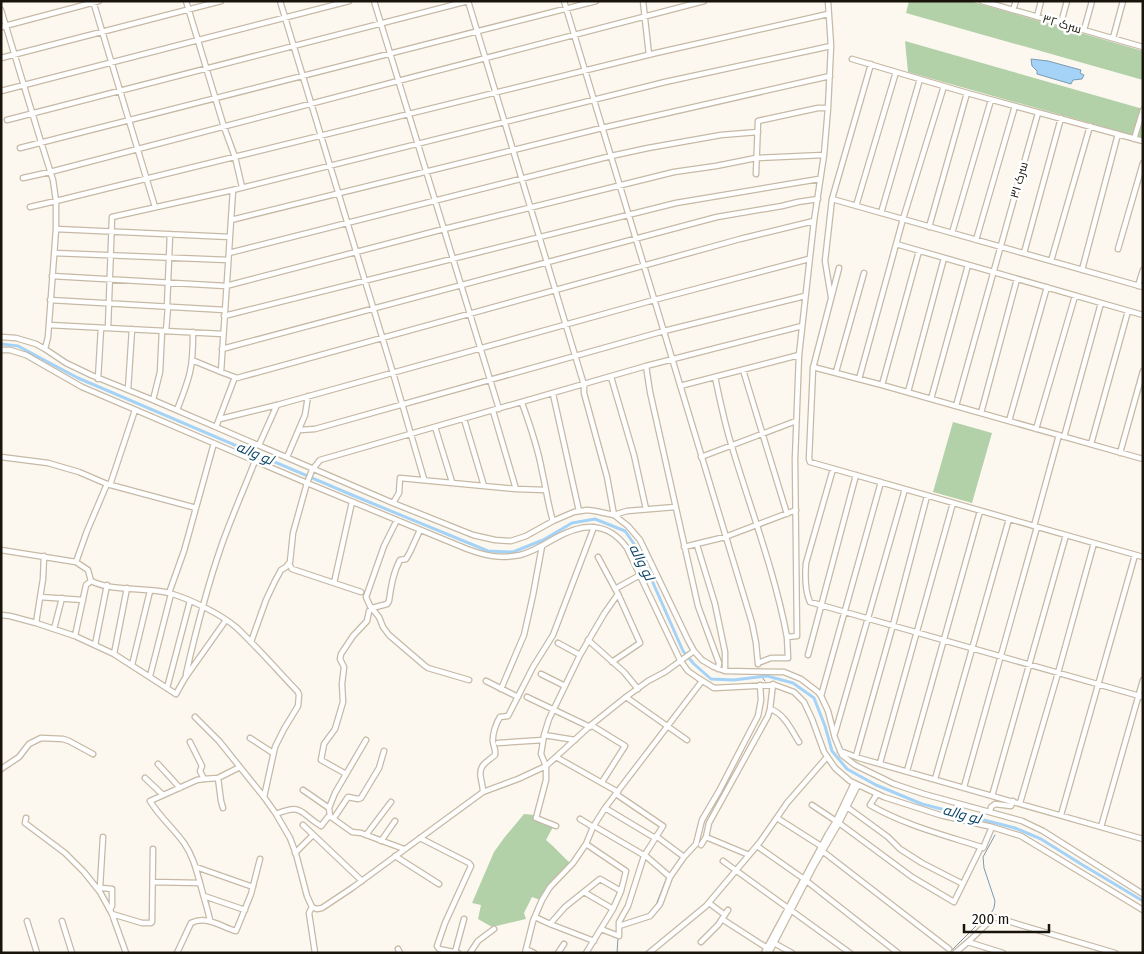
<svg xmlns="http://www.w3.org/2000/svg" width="1144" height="954" viewBox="0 0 1144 954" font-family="'Fira Sans Condensed',Cairo,sans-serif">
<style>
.green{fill:#b2d1a8}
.water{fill:#a4d3f7;stroke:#7a9ab0}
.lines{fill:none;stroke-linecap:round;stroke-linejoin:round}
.stream{stroke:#7a9ab0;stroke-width:1}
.canal{stroke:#a4d3f7;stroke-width:3}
.minor-casing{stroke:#c6b9a5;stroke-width:7}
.minor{stroke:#fff;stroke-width:4.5}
.labels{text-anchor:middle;stroke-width:5;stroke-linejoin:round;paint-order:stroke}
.street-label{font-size:12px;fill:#18140c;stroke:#fff}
.water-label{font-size:14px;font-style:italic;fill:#074264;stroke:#fff}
</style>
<rect width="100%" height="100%" fill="#fdf8ef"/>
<path class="green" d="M909,1h61l173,50v29l-237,-67z
M905,41l238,68v29l-235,-66z
M953,422l39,11 -20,70 -39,-11z
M524,814l10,1 1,5 8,2 10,5 -7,13c9,7 15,15 23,22v2l-8,7 -21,29 -8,-3 -8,16 2,6 -34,8 -14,-8 3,-14 -9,-2 22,-51 10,-14z"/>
<path class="water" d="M1031,59l17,2 33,9 -1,3 4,2 -2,4 -9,1 -2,4 -34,-10v-3l-5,-5z"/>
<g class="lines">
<path class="stream" d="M762,677l3,4
M656,905l11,-28 8,-11
M617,953l1,-15
M949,953l31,-31 9,-5 5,-9 1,-7 -11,-33 -1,-11 12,-22"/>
<path class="canal" d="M1,344l17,2 60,32 274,117 136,56 25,1 30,-12 29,-17 23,-4 30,12 14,20 44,100 11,13 17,15 23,1 33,-4 26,7 21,15 11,28 7,25 15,18 29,16 46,19 93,24 26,11 40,25 62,37"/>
<defs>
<path id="minor" d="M93,1l62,206
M186,1l38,126 11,30 7,30
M280,1l113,372 31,106
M374,1l125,408
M564,1l188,622 4,20 2,21
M643,1l6,54
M982,1l161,46
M1,10l40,132 12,38 3,21v28l-8,108 -3,12
M1013,10l3,-9
M1037,17l4,-16
M1061,23l6,-22
M1,27l98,-26
M1084,30l8,-29
M1113,38l10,-37
M1,58l220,-57
M852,59l115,34 176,48
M1,91l348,-90
M7,120l461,-119 116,384v8l23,84 7,38 13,-4 48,-4
M1134,139l9,-29
M20,148l576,-147
M756,174l2,-53 60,-13h10
M23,178l27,-6 654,-171
M832,199l311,88
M856,206l40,-134
M30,207l26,-6 600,-148 172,-39
M881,213l39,-134
M231,220l371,-92 228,-52
M929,227l38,-134
M56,229l174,8
M952,233l39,-133
M976,240l39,-134
M896,244l247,71
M1118,249l25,-86
M54,253l174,7
M229,253l382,-97 37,-8 73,-13 37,-3
M1024,253l37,-135
M1051,261l39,-135
M839,268l-26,100 -4,91 1,3 333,95
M1082,270l36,-136
M52,276l174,10 218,-57 230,-57 42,-6 40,-8 68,-3
M1138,286l5,-16
M831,297l-6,-36 7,-62 39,-135
M50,300l175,10
M167,307l3,-73
M224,316l452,-113 143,-24
M49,325l174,9
M108,328l4,-111 121,-27 432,-108 166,-36
M166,331l2,-24
M1,337l15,1 20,6 9,5 21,14 25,12 62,25 240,103 80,32 22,5 16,1 15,-5 27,-15 21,-9 13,-2 8,1 19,4 14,11 12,14 48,100 6,11 8,9 12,7 11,4 59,1 17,7 17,13 3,4 7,15 7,27 7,17 13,10 39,19 30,10 98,27 21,10 100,63
M222,349l495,-132 65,-11 16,-4 20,-3
M1,350h9l16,5 56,32 225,96 160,66c19,7 33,10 53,6 12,-3 22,-9 32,-15 28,-16 54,-21 75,8l53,112 8,11 10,7 16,10 61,-3 19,7 10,10 8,17 12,33 11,16 15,13 34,16 56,18 52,12 29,9 122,74
M192,360l29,12 16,6 503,-139 74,-18
M646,366l4,26 48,214 21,57 -1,6
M813,367l69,18 261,74
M743,370l44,144
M221,372l12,-182
M836,372l28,-99
M611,377l23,78 12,54
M715,377c5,24 10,48 17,70 19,63 43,126 55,190
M98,379l3,-51
M859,379l44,-160 41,-133
M882,385l37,-134
M680,386l119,-31
M128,390l4,-61
M908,392l36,-134
M553,394l26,117
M931,399l37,-134
M153,400l7,-28 2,-41
M522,403c8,22 16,45 20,68 4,17 6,34 11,50
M956,406l82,-293
M177,410c5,-13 10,-25 13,-38 3,-13 3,-26 3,-40
M493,411l23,78
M981,413l36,-134
M220,419l57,-14 377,-105 155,-41
M464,419l20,67
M1009,421l38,-134
M216,427l19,-50
M435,427l17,55
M1036,429l39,-133
M300,430l15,-1 349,-98 141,-35
M1064,437l37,-134
M1091,444l37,-133
M259,445l18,-40
M1120,453l23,-82
M1,457l47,6 31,9 28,12 89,24
M287,457l18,-42 3,-19
M701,457l95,-36
M833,469l-27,94c-1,12 -1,28 4,39l333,95
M110,485l25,-75
M393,503l6,-10 1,-15 116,11 29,1
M397,520l-13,26 -18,51 4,9 9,11 4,10 6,8 35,30 4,3 41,12
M1034,526l25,-91
M697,545l18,59 10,48v19
M684,547l41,-10 71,-27
M1,550l75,12 12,8 3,11c23,11 53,6 78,12 21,6 52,21 68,35 21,20 41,43 61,64l1,3 -1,11 -14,23 -9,18 -11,50
M598,557l20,37 22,49 -28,19
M76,562l11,-31 20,-47
M289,564l3,5 69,23
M334,583l18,-81
M615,589l25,-14
M169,593l15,-42 30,-108
M40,597l43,3
M1,615l9,1 26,7 39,13 39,18 62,40 9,-16 41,-58
M36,623l7,-44 1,-23
M54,629l8,-31
M75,636l11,-51 5,-4
M588,640l36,32 14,17
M251,642l15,-42 9,-19 6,-11 5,-3 4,-5 3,-29 14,-50 5,-13 8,-10 326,-94 156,-40
M558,643l22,12
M95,645l12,-60
M114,654l13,-66
M808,655l48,-180
M758,663l13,-5h17l-1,-21 10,-1 -2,-177 4,-104 15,-134 10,-66 4,-47 3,-62 -3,-45
M132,665l18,-74
M186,674c10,-44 21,-87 36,-130 10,-28 22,-55 33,-83
M541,674l24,12
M150,676l21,-82
M486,681l32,16
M167,688l23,-87
M501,689l23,-54 9,-40 9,-49
M821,696l60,-214
M527,697l63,30
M626,697l61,43
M770,709c14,4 22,22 29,33
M195,717l24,24 45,56 12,17 14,24 6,16 11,42 5,11 -3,6 6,40
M591,725l34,21 -23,36
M835,733l70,-244
M544,735l31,5
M250,738l23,15
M190,742l12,24 -2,5 4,8
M498,743l45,-3
M840,751l19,7 284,81
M856,756l37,-131 34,-129
M556,757l62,35
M880,763l73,-260
M158,764l22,24
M1,769l18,-12 10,-13 12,-6 22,1 6,2 24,13
M907,771l73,-260
M346,774l-25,-14 3,-16 11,-15 8,-27 -1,-18 2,-17 -4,-8 1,-5 12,-18 14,-15 2,-10 3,-3 15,-4 2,-3c2,-14 4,-28 11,-41l6,-1 4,-7 10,-22
M145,778l18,17
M218,778l3,23 2,7
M935,779l74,-260
M964,787l73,-260
M303,790l26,18
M483,792c0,-5 -1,-8 -2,-13 -3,-14 5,-16 14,-24 1,-5 -1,-7 -2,-13 -1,-7 3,-19 7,-25l8,-1 25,-49 20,-32 41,-108
M877,794l-7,11c34,20 74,30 111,42
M992,796l74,-261
M1020,803l38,-130 36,-130
M812,805l27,18 73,54 42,25 27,-55 2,1 9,-21
M847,807l41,30 12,12 22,14 41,21
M605,808l50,30
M990,812l1,-5 4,-3 16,2 2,-5
M276,814c28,-11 23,-1 45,12l7,-9h3l21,15 9,1 43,16
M1061,815l74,-260
M330,816l-1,-8 6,-15 31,-53
M26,818l-1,5 40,30 19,19 16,20 12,22 14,39
M334,818l14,-21 10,2 3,-1 18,-30 5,-17
M777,818l44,28
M580,819l13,8
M303,825l59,56
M556,826l-20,-8 10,-38v-14l-5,-12 3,-19 5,-16 31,-64 24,-41 14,-20
M594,826l53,31 23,20
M1101,827l42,-147
M366,835l25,-33
M656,836l28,21
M103,837l-3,50 2,1 10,1v17l-2,4
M706,837l43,18
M420,838l49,25 2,3 -26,57 -8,23 2,3 19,4
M381,841l14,-20
M586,844l40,27 -5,20 -8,18 -27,44
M701,845l5,-8 3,-14 59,-107 2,-7 3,-25
M757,846l47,33 94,74
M821,850l128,99
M295,853l18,-18
M395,856l44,28
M723,861l127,92
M196,867l57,20
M153,882l47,1
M584,892l29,17
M204,896l41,14
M709,903l16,12
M312,907l5,2 5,-1 30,-20 131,-96 35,-13 28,-13 45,-41 35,-28 22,-16 17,-9 29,-21
M112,914l30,9h9l1,-1 1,-73
M535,917l15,7 44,17
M722,919l45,29
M210,920c-3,-13 -7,-25 -10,-37 -4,-14 -7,-27 -16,-40 -11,-15 -25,-27 -34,-42l47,-21 7,-1 14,-1 22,-11
M27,921l10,32
M62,921l10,32
M550,924l15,-17 35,-28 21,12
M619,926l31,-10 10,-12 10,-27 14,-20 12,-13 6,-24 17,-29 39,-75 3,-16 -1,-15
M601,929l18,7v-14l9,-16 16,-50 19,-30 -47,-32
M701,942l17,-17 10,-15
M968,942l35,11
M774,943l18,10
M398,949l2,4
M526,949l8,4
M455,952l9,-33
M177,953l14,-30c16,-8 30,4 45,8l15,-37 9,-35
M470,953l8,-12 16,-12
M525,953l8,-32 9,-21 8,-13 23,-24 13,-19 7,-17 12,-19 97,-127
M558,953l6,-9
M649,953l57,-47 54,-64 27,-39 40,-46
M764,953l64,-119 8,-13 18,-38
M769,953l46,-89 24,-41 19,-38
M955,953l13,-11 26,-25 121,36"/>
</defs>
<use href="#minor" class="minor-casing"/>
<use href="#minor" class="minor"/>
</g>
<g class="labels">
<g class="street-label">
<text transform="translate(1062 24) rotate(16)" y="4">سرک ۳۲</text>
<text transform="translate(1019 180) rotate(-74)" y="4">سرک ۳۱</text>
</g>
<g class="water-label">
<text transform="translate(255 453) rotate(23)" y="5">لو واله</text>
<text transform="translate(642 562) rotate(63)" y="5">لو واله</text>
<text transform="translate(962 814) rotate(15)" y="5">لو واله</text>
</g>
</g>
<rect width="1144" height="954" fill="none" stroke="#18140c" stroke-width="5"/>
<path d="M964 924v8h85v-8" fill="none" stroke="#18140c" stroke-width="2.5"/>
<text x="972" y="924" font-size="15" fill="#18140c" stroke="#ffffff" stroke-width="4" paint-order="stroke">200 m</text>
</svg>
